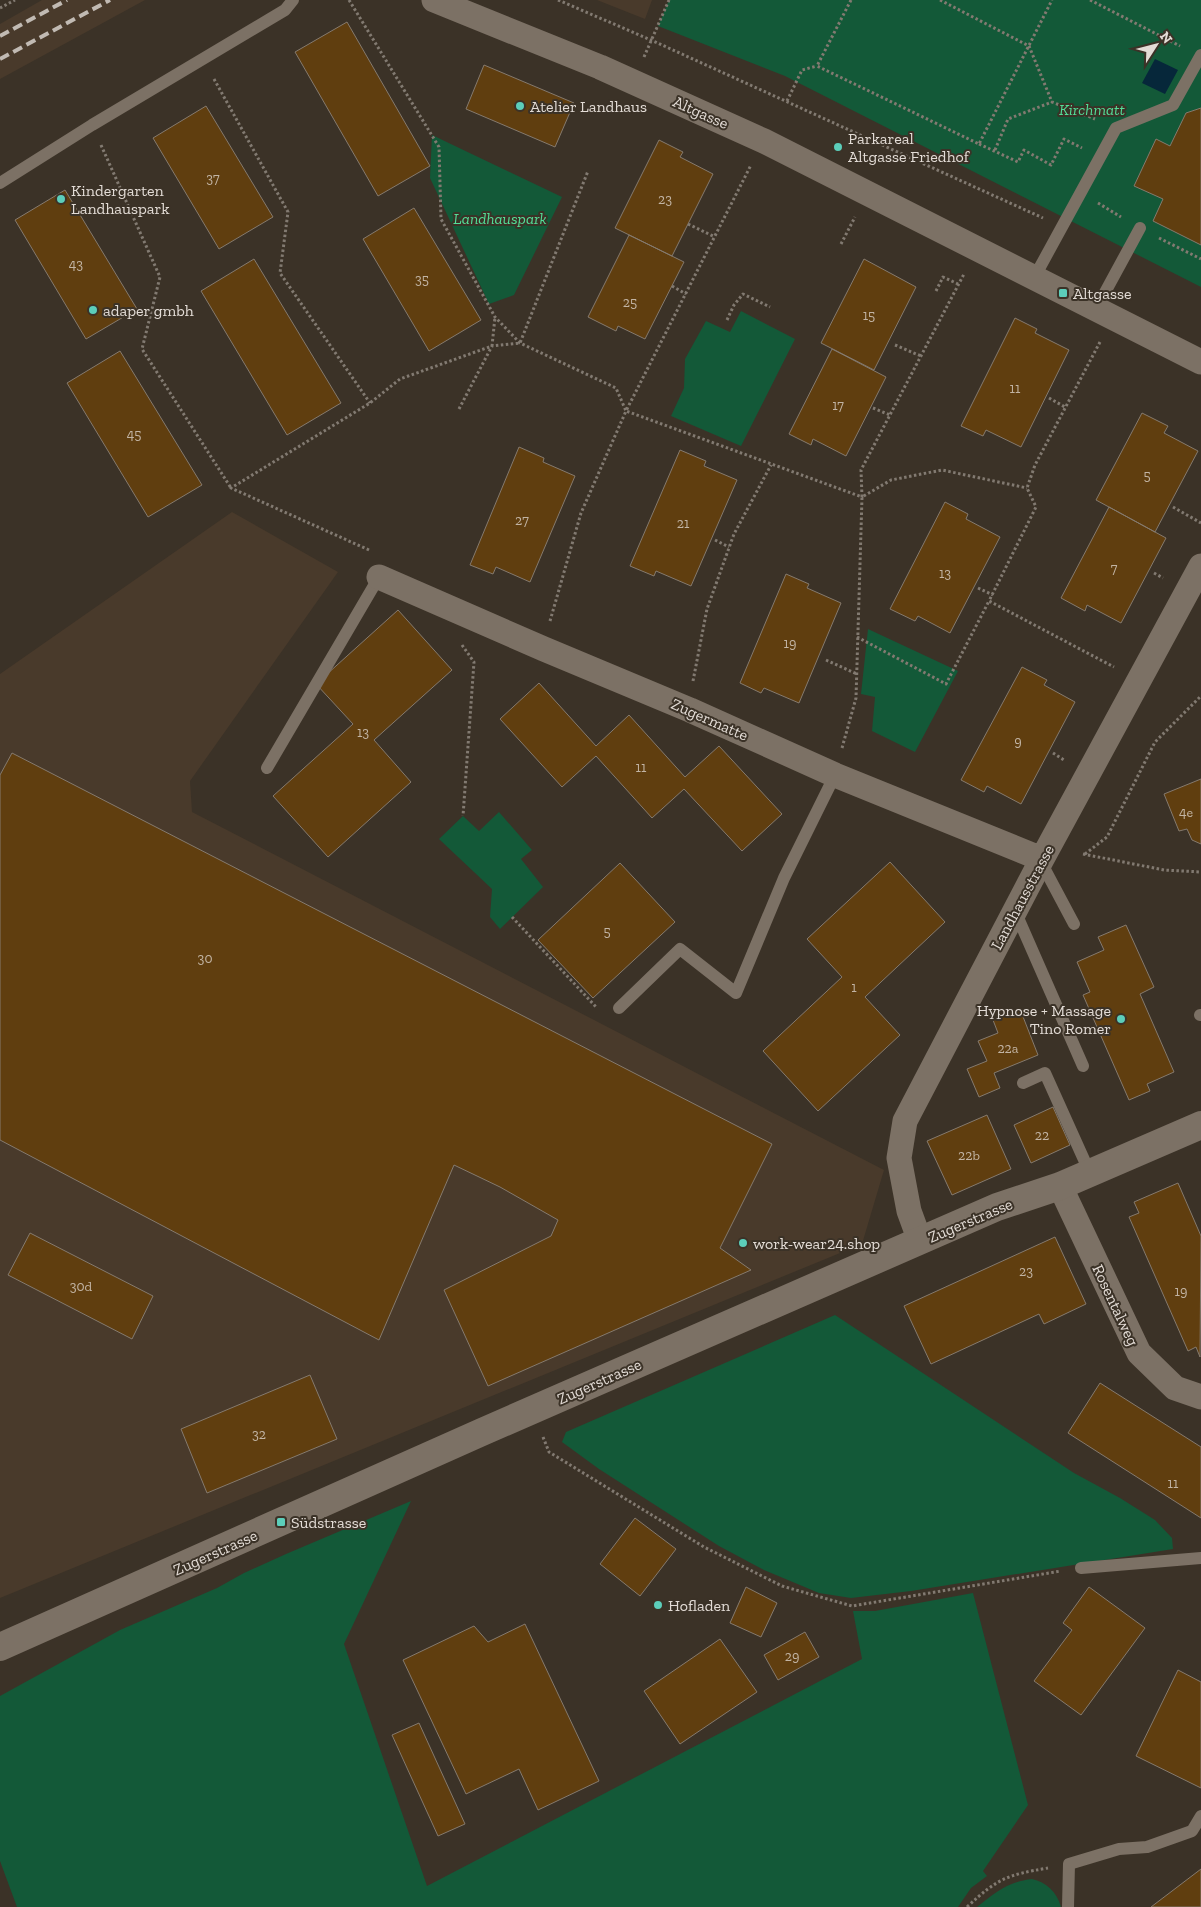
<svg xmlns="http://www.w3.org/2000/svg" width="1201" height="1907" viewBox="0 0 1201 1907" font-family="'Zilla Slab',serif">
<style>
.built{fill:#493a2b}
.green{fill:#135938}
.water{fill:#06273a}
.building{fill:#603e0f;stroke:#857a6e}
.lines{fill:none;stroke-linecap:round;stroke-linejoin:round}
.path{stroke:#827a71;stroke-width:3;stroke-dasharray:2.5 2.5;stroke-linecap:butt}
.service{stroke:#7c7165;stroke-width:12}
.minor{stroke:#7c7165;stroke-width:25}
.tertiary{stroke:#7c7165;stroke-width:28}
.rail{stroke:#c1bab3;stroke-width:4;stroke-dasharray:10 5;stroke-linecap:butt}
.poi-dot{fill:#5cceba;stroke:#3b3227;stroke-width:2}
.labels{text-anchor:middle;stroke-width:4;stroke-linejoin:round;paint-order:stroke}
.number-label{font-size:14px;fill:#c2b4a4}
.poi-label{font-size:16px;fill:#e3dcd6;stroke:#3b3227;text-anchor:start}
.park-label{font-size:16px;font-style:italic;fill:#53df98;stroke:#3b3227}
.street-label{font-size:16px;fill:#e3dcd6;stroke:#3b3227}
</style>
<rect width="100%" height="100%" fill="#3b3227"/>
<path class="built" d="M42,0h103l-145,79v-55z
M597,0h55l-7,19z
M232,512l106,60 -148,209 2,31 692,358 -22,74 -862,354v-924z"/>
<path class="green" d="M669,0h532v287l-416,-211 -127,-50z
M432,135l130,62 -48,98 -25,9 -59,-126z
M741,311l54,28 -54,107 -70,-30 13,-28 1,-29 21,-38 24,11z
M868,629l90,42 -43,81 -43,-21 3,-34 -14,-3z
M499,812l33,38 -11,9 22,28 -43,42 -10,-12 2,-28 -53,-50 24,-23 16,15z
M835,1315l239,158 46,25 35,22 17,18 1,11 -262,42 -60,7 -32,-5 -55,-23 -45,-24 -120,-77 -37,-27 4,-10z
M411,1501l-67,143 83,242 435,-227 -9,-48h22l98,-18 55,212 -45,66 4,5 -16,12 -13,19h-941l-17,-46v-165l120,-66 97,-42 27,-15 42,-19z
M1032,1879c14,3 25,13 29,28h-84c19,-15 30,-25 55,-28z"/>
<path class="water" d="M1155,59l23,11 -13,24 -23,-11z"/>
<path class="building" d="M347,22l83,144 -52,30 -83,-144z
M484,65l90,38 -19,44 -89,-38z
M206,106l67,111 -54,32 -66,-111z
M1201,108v137l-48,-24 10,-22 -29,-13 22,-47 14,7 16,-33z
M659,140l24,12 -3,5 33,17 -41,82 -57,-28z
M65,190l72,119 -51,30 -71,-119z
M414,208l67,112 -52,31 -66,-112z
M629,235l55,27 -39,77 -27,-13 -2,5 -28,-14z
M254,259l87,144 -54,32 -86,-144z
M864,259l52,28 -42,83 -53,-27z
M1015,318l22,11 -2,4 34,17 -48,97 -35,-17 -3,6 -22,-10z
M832,349l54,28 -40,79 -33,-17 -2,6 -22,-11z
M120,351l82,134 -54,32 -81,-134z
M1142,413l26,13 -4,7 34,18 -43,81 -59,-32z
M519,447l25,11 -1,4 32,14 -45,106 -34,-15 -3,7 -23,-9z
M680,450l26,11 -2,5 33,14 -46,106 -35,-15 -2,5 -24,-10z
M945,502l23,12 -2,5 34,18 -50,96 -32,-17 -3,5 -25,-12z
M1109,507l57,31 -45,85 -34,-18 -2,6 -24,-13z
M786,574l23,10 -2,4 34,15 -42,100 -35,-15 -3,5 -21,-10z
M398,610l54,60 -78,70 37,42 -83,75 -55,-61 80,-72 -37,-40z
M1022,667l25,13 -3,5 31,17 -54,102 -34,-18 -3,6 -23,-12z
M539,683l57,63 33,-31 56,62 34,-31 63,68 -40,37 -58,-62 -32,29 -56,-62 -34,31 -62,-68z
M12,753l760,391 -52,104 31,22 -263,116 -44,-96 107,-54 7,-16 -58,-33 -46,-22 -75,175 -379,-200v-365z
M1201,779v65l-9,-4 -5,-11 -8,2 -15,-37z
M890,862l55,60 -80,75 35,38 -82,76 -55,-60 79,-74 -35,-38z
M620,863l55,59 -82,76 -55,-58z
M1126,925l28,62 -14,7 34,78 -27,12 3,7 -21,9 -46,-105 7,-3 -13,-30 27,-12 -6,-13z
M1020,1009l18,46 -44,18 6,15 -21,9 -12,-28 20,-8 -9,-20 20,-8 -5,-13z
M1053,1107l17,38 -39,18 -17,-38z
M987,1115l24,54 -59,26 -25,-54z
M1178,1183l23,53 -1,121 -4,-10 -8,4 -59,-134 10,-4 -5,-11z
M30,1233l123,63 -21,43 -124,-64z
M1055,1237l31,67 -42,20 -5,-10 -108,50 -27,-58z
M310,1375l27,64 -130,54 -26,-64z
M1100,1383l101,64v71l-133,-85z
M635,1518l41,31 -36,47 -40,-32z
M746,1587l31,16 -16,34 -31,-14z
M1089,1587l56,41 -64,87 -47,-34 38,-51 -9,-7z
M525,1624l74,157 -61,29 -19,-41 -53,25 -63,-134 71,-34 14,16z
M805,1632l14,25 -41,23 -14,-25z
M720,1639l37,53 -77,52 -36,-53z
M1178,1670l23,12v106l-65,-32z
M419,1723l46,101 -27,12 -46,-101z
M1201,1869v38h-50z"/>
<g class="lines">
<path class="path" d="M349,0l90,147 2,72 54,98 25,26 96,45 10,23 125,-246
M558,0l93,40 392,178
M851,0l-34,66 162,78 73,-144
M940,0l89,46 23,56 43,17
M1090,0l90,46
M0,8l15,-8
M644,57l25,-57
M214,79l74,133 -8,61 90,130
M787,101l15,-31 15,-4
M979,144l39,18 6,-12 27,15 13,-26 18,9
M101,145l59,132 -18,72 89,139
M995,150l13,-31 44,-17
M1098,203l23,14
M688,224l27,13
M1159,238l42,21
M841,244l14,-27
M672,286l14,8
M936,291l7,-14 15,7
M727,320l7,-15 9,-11 27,13
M1100,342l-65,123 -8,23 9,19 -47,94 125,66
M895,345l26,11
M1049,398l16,9
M873,408l17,7
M459,409l33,-63 28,-3 68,-172
M1173,507l28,16
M715,540l14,7
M369,550l-138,-62 139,-85 30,-24 92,-33 3,-29
M1154,573l9,5
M978,588l15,7
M550,621l31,-108 45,-102 236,86 -1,-27 103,-196
M857,637l89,47 43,-83
M462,645l12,17 -11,154
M826,660l31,14
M693,681l14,-72 27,-75 37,-69
M842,748l14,-50 6,-201 29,-17 51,-10 85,18
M1053,753l11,7
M1083,854l81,16 37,2
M1085,854l22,-17 48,-95 46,-46
M512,917l85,91
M543,1437l6,15 155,95 78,39 70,20 209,-35
M967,1907c31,-29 40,-32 81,-39"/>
<path class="service" d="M0,183l92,-58 193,-115 8,-10
M1034,278l82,-150 57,-23 28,-50
M1096,309l44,-81
M267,768l112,-191
M1041,862l33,62
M1015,911l68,155
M619,1008l61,-59 56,44 48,-115 51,-103
M1200,1015h1
M1023,1083l22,-10 45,100
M1081,1568l120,-10
M1068,1907l1,-43 50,-15 28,-2 45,-16 9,-15"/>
<path class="minor" d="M434,0l166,67 164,74 437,221
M379,577l165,72 146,61 145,65 207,84
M1060,1186l79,167 36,35 26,9
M920,1241l-11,-30 -10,-53 6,-37 137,-262 159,-293"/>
<path class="tertiary" d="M0,1647l482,-215 515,-225 63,-21 141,-61"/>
<path class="rail" d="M0,36l67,-36
M0,59l110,-59"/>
</g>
<g class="poi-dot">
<circle cx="520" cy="106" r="5"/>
<circle cx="838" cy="147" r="5"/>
<circle cx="61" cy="199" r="5"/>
<rect x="1058" y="288" width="10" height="10" rx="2.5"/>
<circle cx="93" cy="310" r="5"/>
<circle cx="1121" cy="1019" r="5"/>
<circle cx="743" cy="1243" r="5"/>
<rect x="276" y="1517" width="10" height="10" rx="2.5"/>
<circle cx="658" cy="1605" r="5"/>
</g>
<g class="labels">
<g class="number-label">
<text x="213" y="183">37</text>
<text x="665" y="204">23</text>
<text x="76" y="269">43</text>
<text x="422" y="284">35</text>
<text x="630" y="307">25</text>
<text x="869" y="320">15</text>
<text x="1015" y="393">11</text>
<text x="838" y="410">17</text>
<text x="134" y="439">45</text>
<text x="1147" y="480">5</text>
<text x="522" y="525">27</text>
<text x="683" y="528">21</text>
<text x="1114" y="573">7</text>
<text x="945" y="578">13</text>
<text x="790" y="648">19</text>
<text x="363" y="737">13</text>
<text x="1018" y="746">9</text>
<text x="641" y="772">11</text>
<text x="1186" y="817">4e</text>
<text x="607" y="936">5</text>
<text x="205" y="963">30</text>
<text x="854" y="992">1</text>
<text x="1008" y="1053">22a</text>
<text x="1042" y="1140">22</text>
<text x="969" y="1160">22b</text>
<text x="1026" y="1276">23</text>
<text x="81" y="1291">30d</text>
<text x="1181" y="1296">19</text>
<text x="259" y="1439">32</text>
<text x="1173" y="1488">11</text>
<text x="792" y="1661">29</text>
</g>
<g class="poi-label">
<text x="530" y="112">Atelier Landhaus</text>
<text x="848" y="144">Parkareal<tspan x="848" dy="18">Altgasse Friedhof</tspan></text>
<text x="71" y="196">Kindergarten<tspan x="71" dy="18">Landhauspark</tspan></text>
<text x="1073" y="299">Altgasse</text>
<text x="103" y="316">adaper gmbh</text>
<text x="1111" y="1016" text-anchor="end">Hypnose + Massage<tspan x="1111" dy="18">Tino Romer</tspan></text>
<text x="753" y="1249">work-wear24.shop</text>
<text x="291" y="1528">Südstrasse</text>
<text x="668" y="1611">Hofladen</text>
</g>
<g class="park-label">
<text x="1092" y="115">Kirchmatt</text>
<text x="500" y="224">Landhauspark</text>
</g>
<g class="street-label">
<text transform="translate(701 112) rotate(24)" y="6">Altgasse</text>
<text transform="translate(710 719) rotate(24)" y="6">Zugermatte</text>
<text transform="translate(1022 897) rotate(-62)" y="6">Landhausstrasse</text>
<text transform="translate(970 1220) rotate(-23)" y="6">Zugerstrasse</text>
<text transform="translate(1116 1305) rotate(65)" y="6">Rosentalweg</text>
<text transform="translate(599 1381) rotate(-24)" y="6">Zugerstrasse</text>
<text transform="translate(215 1552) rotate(-24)" y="6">Zugerstrasse</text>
</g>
</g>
<g transform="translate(1156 45) rotate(54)" stroke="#3b3227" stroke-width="4" paint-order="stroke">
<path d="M0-4L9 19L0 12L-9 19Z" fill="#e3dcd6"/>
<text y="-8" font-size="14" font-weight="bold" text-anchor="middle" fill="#e3dcd6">N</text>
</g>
</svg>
